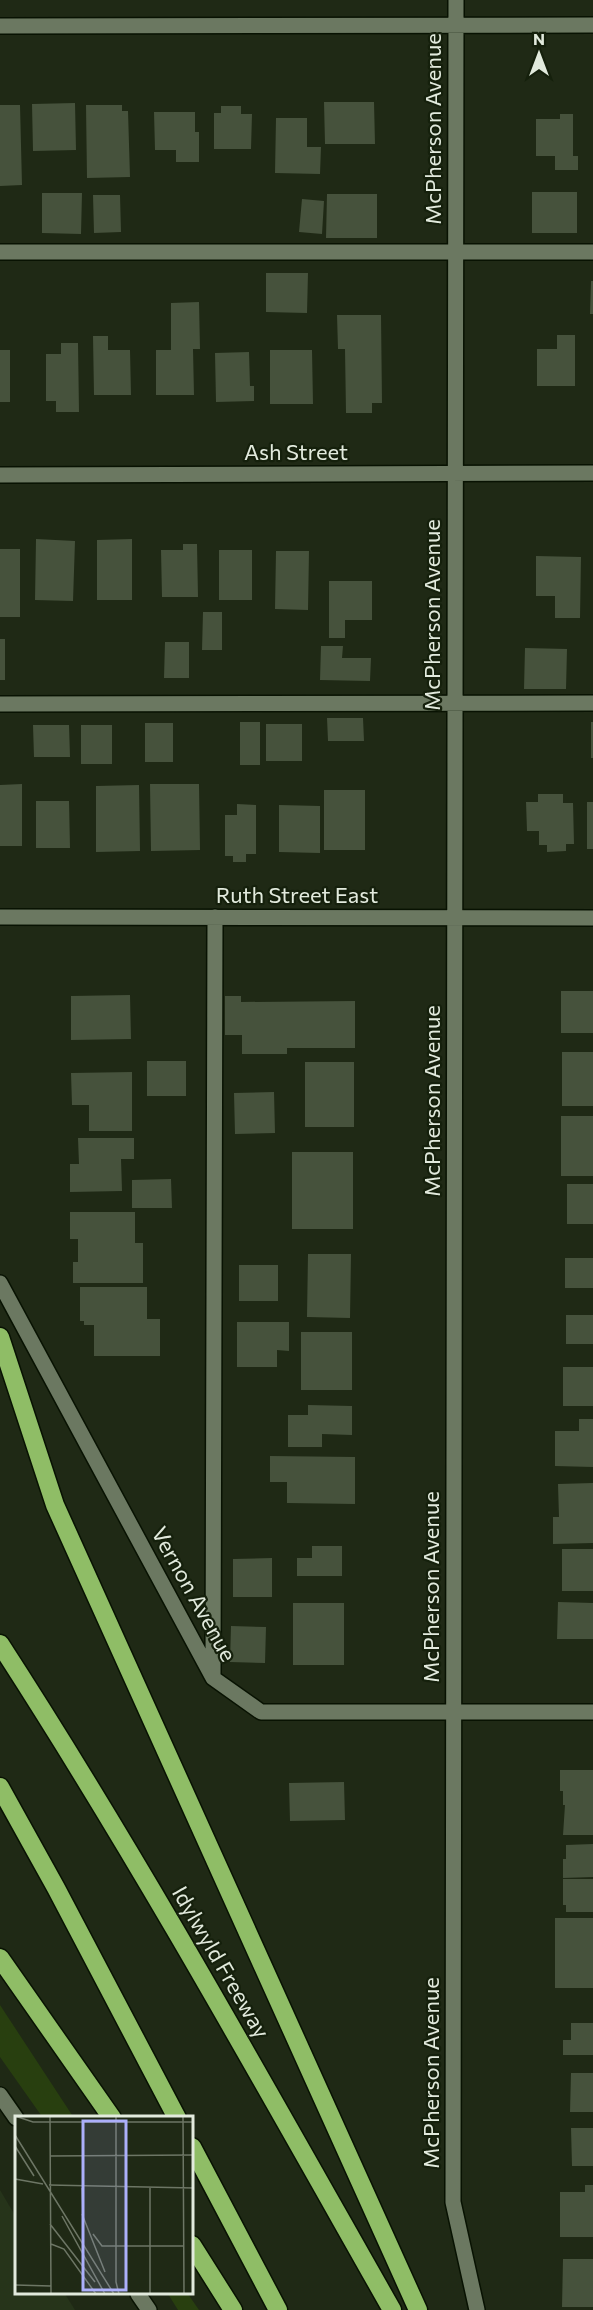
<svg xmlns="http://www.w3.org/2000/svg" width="593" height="2310" viewBox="0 0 593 2310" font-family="Commissioner,sans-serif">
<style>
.built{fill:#26341a}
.green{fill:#283f0f}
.building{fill:#46523c}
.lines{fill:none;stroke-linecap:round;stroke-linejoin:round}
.minor-casing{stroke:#081202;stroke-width:18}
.highway-casing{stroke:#081202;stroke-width:21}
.minor{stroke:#6b7861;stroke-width:15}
.highway{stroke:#8fbd66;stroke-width:18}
.labels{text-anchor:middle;stroke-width:4.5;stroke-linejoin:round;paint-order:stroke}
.street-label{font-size:22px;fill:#e2eadd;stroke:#15200c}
.inset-road{fill:none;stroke:#6d7665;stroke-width:1.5}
.view{fill:#acaffb;fill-opacity:0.15;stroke:#acaffb;stroke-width:3}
.inset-edge{fill:none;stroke:#e2eadd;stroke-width:3}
</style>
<rect width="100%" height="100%" fill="#1f2915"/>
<path class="built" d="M0,2190l16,27v77h49l10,16h-75z"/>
<path class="green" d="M0,2005l74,113h-31l-43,-61z
M168,2294h20l11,16h-21z"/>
<path class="building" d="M324,102h50l1,42h-50z
M75,103l1,47 -43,1 -1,-47z
M0,105h20l2,80 -22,1z
M86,105h36v6h6l2,66 -43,1z
M221,106h20v8h11l-1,35h-37v-36h7z
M154,112h41v20h4v30h-23v-12h-21z
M560,114h13v42h5v14h-23v-14h-19v-37h24z
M276,118h31v29h14l-1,27 -45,-1z
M532,192h45v41h-45z
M42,193h40l-1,41 -39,-1z
M327,194h50v44h-51z
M93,195h27l1,37 -27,1z
M302,199l22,2 -2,33 -23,-2z
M266,273h42l-1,40 -41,-1z
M591,281h2v33h-3z
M199,302l1,47h-7l1,46h-38v-45h15v-47z
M337,315h44l1,88h-10v10h-26l-1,-64h-7z
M557,335h18v51h-38v-37h20z
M93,336h15v14h22l1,45h-37z
M61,343h17l1,69h-23v-11h-10v-47h15z
M0,350h10v52h-10z
M270,350h42l1,54h-43z
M249,352l1,34h4v15l-38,1 -1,-49z
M36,539l39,2 -2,60 -38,-1z
M132,539v61h-35v-60z
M183,544h14l1,53h-36l-1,-47h22z
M0,549h20v68h-20z
M219,550h33v50h-33z
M276,551h33l-1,59 -33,-1z
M536,556l45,1 -1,61h-25v-22h-19z
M329,581h43v39h-27v18h-16z
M203,612h19v38h-20z
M0,639h5v41h-5z
M165,642h24v36h-25z
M321,646h22l-1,12h29l-1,23 -50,-1z
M525,648l42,1 -1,40h-42z
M327,718h36l1,23h-36z
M240,722h20v43h-20z
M591,722h2v36h-2z
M145,723h28v39h-28z
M266,724h36v37h-36z
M33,725h36l1,32h-36z
M81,725h31v39h-31z
M22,784v62h-22v-61z
M150,784h49l1,66 -49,1z
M139,785l1,66 -44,1v-66z
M324,790h41v60h-41z
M538,794h25v9h10l1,41h-8v7l-19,1v-7h-8v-14h-12l-1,-29h12z
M36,801h33l1,47h-34z
M587,802h6v47h-6z
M237,804l19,1v49h-10v8h-13v-6h-8v-41h12z
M279,805l41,1v47l-41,-1z
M561,991h32v42h-32z
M130,995l1,44 -60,1v-44z
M225,996h16v6l114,-1v47h-68v6h-45v-19h-17z
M562,1052h31v54h-31z
M147,1061h39v35h-39z
M305,1062h49v65h-49z
M132,1072v59h-43v-26h-17l-1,-32z
M274,1092l1,41 -40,1 -1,-41z
M561,1116h32v60h-32z
M78,1138h56v21h-13l1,32 -52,1v-28h9z
M292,1152h61v77h-61z
M171,1179l1,29h-40v-28z
M567,1184h26v40h-26z
M70,1212h65v31h8v40h-70v-21h5v-23h-8z
M308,1254h43l-1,64 -43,-1z
M565,1258h28v30h-28z
M239,1265h39v36h-39z
M80,1287h67v32h13v37h-66v-31h-10v-4h-4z
M566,1315h27v29h-27z
M237,1322h52v29l-12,-1v17h-40z
M301,1332h51v58h-51z
M563,1367h30v39h-30z
M308,1405l44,1v29l-30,-1v13h-34v-32h20z
M579,1419h14v48l-38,-1v-35h24z
M270,1456l85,1v47l-68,-1v-21h-17z
M593,1483v60l-40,1v-27h6l-1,-33z
M312,1546h30v30h-45v-18h15z
M562,1549h31v42h-31z
M272,1558v39h-39v-38z
M558,1602l35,1v36h-36z
M293,1603h51v62h-51z
M231,1626l35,1 -1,36 -35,-1z
M560,1770h33v65h-30l2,-30h-2v-14h-3z
M344,1782l1,38 -55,1 -1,-38z
M593,1844v33l-30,1v-19h3v-14z
M563,1879h30v33h-27v-7h-3z
M555,1918h38v70h-38z
M571,2023h22v32h-30v-15h8z
M571,2073h22v39h-23z
M571,2128h22v38h-21z
M585,2185h8v52h-33v-45h25z
M563,2259h30v48h-31z"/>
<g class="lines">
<defs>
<path id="minor" d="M456,0l-3,2202 24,108
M0,26l593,-1
M0,252h593
M0,475l593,-2
M0,704l593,-1
M0,917l593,1
M0,1283l213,395 48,34h332
M213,1675l2,-758
M0,2095l16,23
M138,2294l11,16"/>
<path id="highway" d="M0,1337l55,168 363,805
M0,1644c140,216 265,442 392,666
M0,1787l56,101 121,230
M0,1958l112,160
M192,2147l86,163
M192,2245l41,65"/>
</defs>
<use href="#minor" class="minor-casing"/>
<use href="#highway" class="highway-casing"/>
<use href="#minor" class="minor"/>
<use href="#highway" class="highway"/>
</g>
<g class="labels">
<g class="street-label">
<text transform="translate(433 129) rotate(-90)" y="8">McPherson Avenue</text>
<text x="296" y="460">Ash Street</text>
<text transform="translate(432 615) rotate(-90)" y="8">McPherson Avenue</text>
<text x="297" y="903">Ruth Street East</text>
<text transform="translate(432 1101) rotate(-90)" y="8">McPherson Avenue</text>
<text transform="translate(431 1587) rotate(-90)" y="8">McPherson Avenue</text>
<text transform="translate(194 1594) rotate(61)" y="8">Vernon Avenue</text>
<text transform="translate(221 1962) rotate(60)" y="8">Idylwyld Freeway</text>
<text transform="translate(431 2073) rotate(-90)" y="8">McPherson Avenue</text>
</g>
</g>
<g transform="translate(15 2116)">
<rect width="178" height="178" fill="#1f2915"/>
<path class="inset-road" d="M0,0l18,6h161M35,0l1,178M101,0v166l3,12M168,0l1,178M0,19l99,159M0,30l19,30M35,40l144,-1M0,63l28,5M34,69l145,3M67,72l1,27M135,72v106M67,98l23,58M47,100l43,78M35,108l45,58M78,118l9,12h81M36,128l13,5 32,45M0,169l36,1"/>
<path class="view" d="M68,5h43v169h-43z"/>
<rect width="178" height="178" class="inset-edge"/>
</g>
<g transform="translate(539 54)" stroke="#15200c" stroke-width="4.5" paint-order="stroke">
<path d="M0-4.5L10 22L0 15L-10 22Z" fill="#e2eadd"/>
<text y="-9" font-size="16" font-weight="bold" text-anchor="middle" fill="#e2eadd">N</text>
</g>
</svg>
